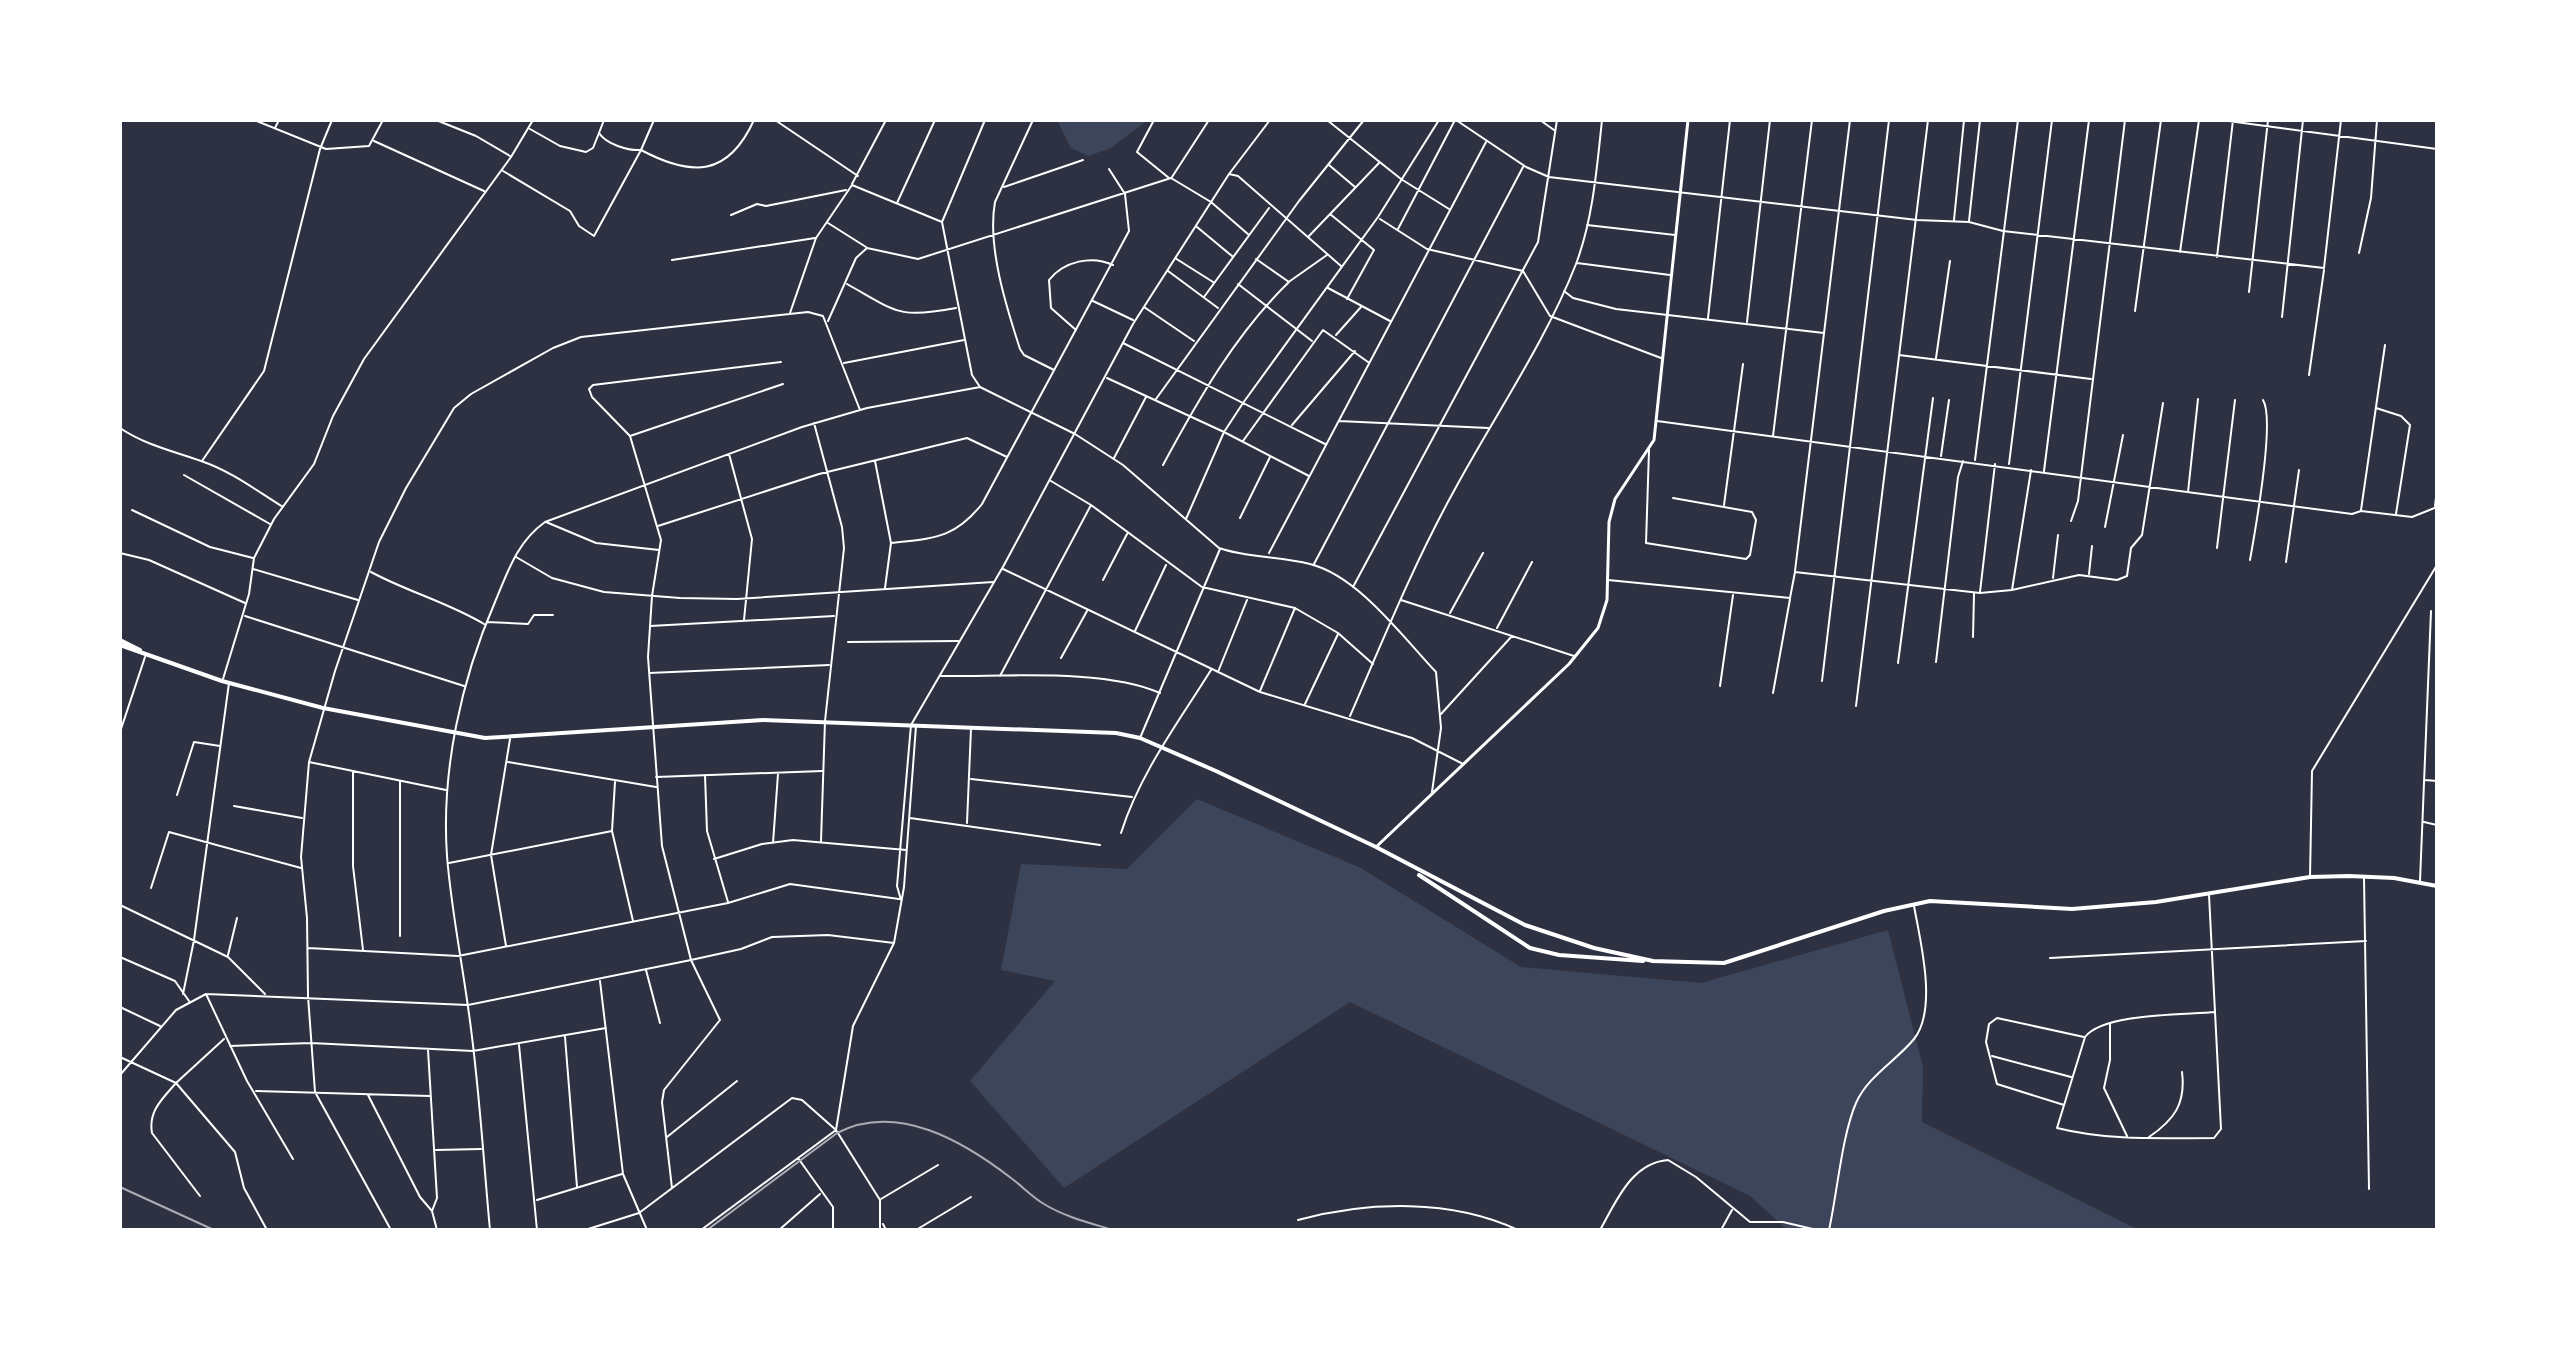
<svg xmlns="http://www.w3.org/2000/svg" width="2557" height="1350" viewBox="0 0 2557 1350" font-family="'Open Sans',sans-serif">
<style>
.green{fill:#3c4559}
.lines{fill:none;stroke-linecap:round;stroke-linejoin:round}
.minor{stroke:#fff;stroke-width:2}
.secondary{stroke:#fff;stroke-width:3}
.trunk{stroke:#fff;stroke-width:4}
.rail{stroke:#abadb3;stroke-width:2}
</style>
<rect width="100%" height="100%" fill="#2d3142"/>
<path class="green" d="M1057,120h91l-37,28 -23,8 -17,-8z
M1197,799l162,68 162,100 180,16 187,-53 35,137 -1,55 217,108h-352l-37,-34 -400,-194 -286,186 -94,-107 85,-100 -54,-11 20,-106 106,5z"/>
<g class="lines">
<path class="minor" d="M254,120l72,29 43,-3 14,-26
M436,120l40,16 34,20
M604,120l-5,13c7,11 29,18 42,17l13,-30
M775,120l83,56
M985,120l-43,102 30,153 8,12 95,47 48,31 96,83c28,10 61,8 91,16 48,12 92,72 126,108l5,56 -9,64
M1033,120l-38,82c-8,44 11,104 25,147l4,6 30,15
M1154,120l-17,32 32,26
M1327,120l74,59 48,30
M1456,120l70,47 23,10 368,43 52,2 34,9 321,37 17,-148
M1540,120l14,10
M2221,120l216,29
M275,128l4,-8
M530,129l30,17 26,6 7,-4 6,-15
M374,141l110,50
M1329,165l26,22
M503,171l67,40 9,15 15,10 47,-86c51,27 87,27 113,-30
M1229,174l9,2 103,90
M1172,177l37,-57
M852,184l34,-64
M1004,187l79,-27
M897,203l38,-83
M1330,214l44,36 -27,49
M731,215l26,-11 9,2 80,-16
M1380,219l47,30 96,22 27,45 111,42
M1954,220l10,-100
M1969,221l11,-101
M828,223l38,24
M1587,225l88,10
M1197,227l35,29
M1398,229l57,-109
M1309,236l70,-73
M2180,252l19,-132
M2359,253l12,-55 6,-78
M2217,257l16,-137
M1175,258l38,24
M672,260l143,-22
M1577,263l93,12
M1168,271l50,37
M1290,281l37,-26
M847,284c50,28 51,35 109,24
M1238,284l74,57
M1328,288l62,33
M1564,291l9,7 43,11 208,24
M2249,292l19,-172
M1204,297l65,-89
M1093,301l40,19
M1144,307l50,34
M2135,311l26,-191
M790,313l26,-75 36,-53 90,37
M2282,317l21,-197
M1708,318l22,-198
M828,321l28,-63 11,-10 51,11 253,-81 40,24 38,33
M1747,322l23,-202
M1076,330l-25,-22 -2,-28c15,-19 43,-25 64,-15
M1336,335l25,-28
M1123,343l202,101
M1899,355l192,24
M1936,358l14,-97
M844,363l120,-23
M2309,375l15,-105
M1107,378l117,54 85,44
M1156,399l143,-198 65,-81
M2376,408l25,8 9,9 -14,89
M1339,421l149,7
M1657,421l695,93 9,-3 51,6 25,-10
M814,423l28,104 2,21 -19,173 -4,120
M1292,425l63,-74
M120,428c25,17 53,23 81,33 30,10 56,30 82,46
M629,435l-37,-38 -3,-8 4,-4 188,-23
M1773,436l39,-316
M1243,441l80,-111 45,32
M1649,450l-3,93 100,16 4,-4 6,-35 -4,-8 -79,-14
M729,454l23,85 -8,81
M1941,456l8,-56
M1114,458l32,-61
M1975,460l43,-340
M202,461l62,-90 56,-222 12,-29
M875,461l16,82 -6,45
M2009,464l43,-344
M1163,465c35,-65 73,-132 126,-183l-33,-23
M2044,471l45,-351
M184,475l86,49
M1051,481l40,24 111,82 93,21 43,25 35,31
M2188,492l10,-93
M1724,505l19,-141
M2435,506l2,-17
M132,510l78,37 43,11
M2361,510l24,-165
M1240,518l30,-61
M1186,519l38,-87 19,-29 135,-186 61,-97
M2071,521l7,-20 47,-381
M546,522l50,21 63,7
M658,526l161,-52 148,-36 40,19
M2105,527l18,-92
M891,543c43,-5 63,-4 91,-39l147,-273 -4,-37 -16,-25
M2217,548l18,-148
M120,553l29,7 96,43
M1269,553l217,-411
M516,557l36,21 52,14 76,6 57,1 256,-17
M2250,560c5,-28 25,-141 13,-160
M2286,562l13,-92
M1314,564l209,-397
M253,569l105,31
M1003,569l257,123 152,46 51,26
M1795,571l55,-451
M371,572c37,20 76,30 113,52
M2089,574l3,-28
M2053,578l5,-43
M1103,580l24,-46
M1608,580l182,18 5,-26 185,21 32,-3 19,-120
M1353,587l185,-345 19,-122
M2012,590l67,-15 38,5 10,-4 4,-28 11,-13 21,-132
M1980,592l15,-128
M1401,600l173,56
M1450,613l33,-60
M245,616l219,70
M487,622l41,2 6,-9h19
M650,626l184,-10
M1497,628l35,-66
M1135,631l31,-66
M1973,637l1,-43
M848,642l110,-1
M1061,658l26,-47
M1936,662l22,-185 5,-16
M1898,663l35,-265
M1218,672l29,-72
M649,673l180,-8
M940,676c63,1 164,-8 220,17
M1000,676l91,-171
M223,679l26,-85 5,-36 20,-39 40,-55 19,-48 31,-57 147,-202 22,-37
M1822,681l67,-561
M1720,686l13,-91
M1260,691l35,-83
M1773,693l17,-94
M1305,704l33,-70
M1856,706l72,-586
M1441,714l71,-78
M1350,716c33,-76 64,-153 105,-227 40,-74 90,-146 121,-225 17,-45 21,-97 26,-144
M120,732l25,-75
M1140,738l80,-189
M309,762l137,28
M508,762l148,25
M353,771v95l10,84
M705,775l2,56 21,71
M656,777l166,-6
M971,779l161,18
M2425,780l12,1
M615,782l-3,49 21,90
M177,795l17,-53 26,4
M234,806l68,12
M910,818l190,27
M2424,822l13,3
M967,823l4,-94
M1121,833c19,-60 57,-110 90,-163
M773,843l5,-69
M714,859l48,-15 31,-4 113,10
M449,863l163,-32
M2310,877l2,-106 125,-206
M2364,878l5,311
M2420,881l11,-270
M151,888l18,-56 132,36
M2209,895l12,234 -7,9c-53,0 -105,3 -157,-10l28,-91c18,-24 99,-22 130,-25
M901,900l-4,-14 14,-161 93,-160 129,-241 96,-150 41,-54
M120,905l108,52 37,37
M400,936v-155
M506,946l-15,-91 19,-116
M308,948l150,8 270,-53 62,-19 109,15
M228,955l9,-37
M120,957l55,24 14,20
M2050,958l316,-17
M646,970l14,53
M600,981l23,193 24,56
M183,994l11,-54 35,-257
M206,994l41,87 46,78
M120,1007l40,19
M2110,1024v36l-6,28 23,48
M565,1037l12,150
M519,1045l18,185
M230,1046l81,-3 162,8 133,-23
M428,1050l9,148 -5,13
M1992,1056l79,21
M120,1057l56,26 48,-44
M120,1075l56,-65 30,-16 262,11 223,-45 50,-11 31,-12 56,-2 66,8
M256,1091l174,5
M368,1095l52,102 12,14 5,19
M2064,1105l-67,-21 -11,-42 3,-18 8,-6 87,19
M667,1137l70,-56
M2149,1137c25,-17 37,-33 33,-65
M436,1150l45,-1
M798,1158l35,49v23
M672,1188l-10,-86 2,-12 56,-70 -29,-60 -29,-114 -14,-189 4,-61 9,-56 -31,-104 153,-52
M200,1196l-48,-63c-4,-22 11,-35 24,-50l59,69 9,36 23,42
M881,1199l57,-34
M537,1200l85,-26
M1298,1220c71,-19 154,-21 220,10
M883,1224l3,6
M391,1230l-76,-138 -7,-96 -1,-78 -6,-61 8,-95 26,-91 44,-129 27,-54 48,-80 17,-14 82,-46 28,-11 227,-25 15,4 37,94
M490,1230c-7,-74 -11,-150 -22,-223 -7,-51 -17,-100 -21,-151 -6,-85 14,-176 48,-254 13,-31 22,-60 50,-80l257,-95 65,-19 113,-21
M585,1230l54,-17 153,-115 10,2 34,30 -135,100
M779,1230l41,-36
M880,1230v-30l-44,-70 17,-104 41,-83 10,-56 12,-161
M916,1230l55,-33
M1600,1230c16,-28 31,-67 68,-70l28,17 54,45h33l34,8
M1721,1230l11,-20
M1829,1230c8,-36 13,-95 27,-127 12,-27 40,-42 58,-64 24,-30 6,-99 0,-133"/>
<path class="secondary" d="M1376,847l193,-183 29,-36 9,-28 2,-78 6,-23 39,-59 34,-320"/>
<path class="trunk" d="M120,640l20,10
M120,645l102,36 101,27 162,30 278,-18 353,13 24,5 76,33 160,76 149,78 69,23 59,13
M1419,875l111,73 29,7 84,6
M1652,961l72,2 160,-52 46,-10 142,8 84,-7 154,-25 39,-1 45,2 43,8"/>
<path class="rail" d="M120,1187l94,43
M707,1230l130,-97c60,-31 126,8 174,45 11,8 21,19 33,26 21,13 46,19 69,26"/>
</g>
<rect width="2557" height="1350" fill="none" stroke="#ffffff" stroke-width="244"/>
</svg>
